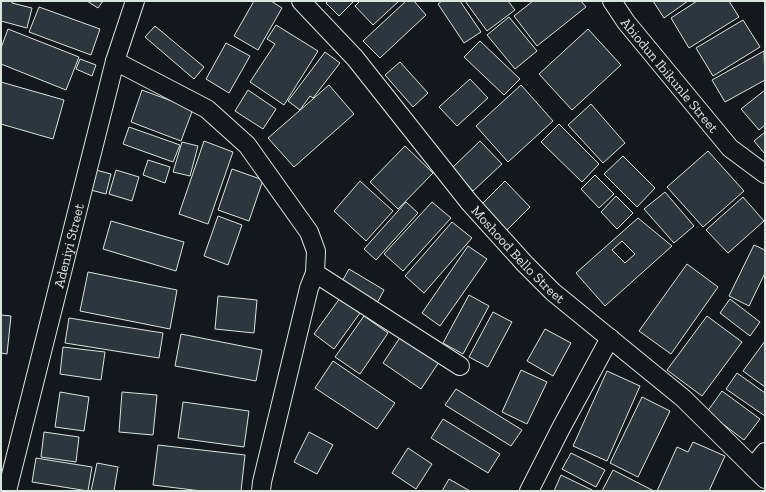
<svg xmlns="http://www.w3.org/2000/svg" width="766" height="492" viewBox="0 0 766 492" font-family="'Zilla Slab',serif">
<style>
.building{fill:#2c363c;stroke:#d8e6dc;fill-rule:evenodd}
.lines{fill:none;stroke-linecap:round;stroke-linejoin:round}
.street-casing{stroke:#d8e6dc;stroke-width:20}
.street{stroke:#14181c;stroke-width:18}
.labels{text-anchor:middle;stroke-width:3;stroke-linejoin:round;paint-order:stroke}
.street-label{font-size:14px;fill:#d8e6dc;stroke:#14181c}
</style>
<rect width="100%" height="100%" fill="#14181c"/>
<path class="building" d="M1,1h11v2l20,5 -5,20 -26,-7z
M87,1h16l-5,7z
M254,1h17l11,7 -24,42 -24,-14z
M328,1h26l-15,15 -13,-13z
M360,1h39l-26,24 -18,-19z
M406,1h8l12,14 -46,43 -17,-17z
M442,1h18l21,31 -17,11 -26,-39z
M465,1h43l7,9 -28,21z
M533,1h48l5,6 -49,39 -23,-30z
M653,1h35l-24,17z
M697,1h32l10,16 -50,31 -18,-30z
M39,7l61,22 -9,26 -62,-23z
M509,17l28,34 -22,18 -28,-34z
M743,20l17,27 -47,29 -17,-28z
M276,25l42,26 -34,54 -34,-23 25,-38 -8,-5z
M155,26l49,41 -10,12 -49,-42z
M8,29l71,28 -13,33 -65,-26v-16z
M588,29l33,36 -49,45 -33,-36z
M480,41l40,38 -16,16 -40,-38z
M226,43l24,13 -21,37 -23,-14z
M764,51l1,29 -40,22 -13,-22z
M325,52l15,11 -27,35 -3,-2 -10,14 -12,-9z
M80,59l16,6 -4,11 -16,-7z
M400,62l28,31 -15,14 -28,-32z
M470,79l18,19 -31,28 -18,-19z
M1,82l63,18 -11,39 -52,-15z
M329,85l25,29 -60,53 -26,-29z
M521,85l32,36 -45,41 -32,-36z
M142,90l51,19 -12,32 -50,-19z
M248,90l28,19 -13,20 -28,-18z
M765,90v35l-6,5 -18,-21z
M591,104l34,39 -22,20 -35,-38z
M559,124l40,40 -17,18 -41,-40z
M129,127l51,18 -7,17 -50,-18z
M765,132v22l-11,-13z
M204,141l29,11 -25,72 -29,-10z
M480,141l22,23 -29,27 -21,-23z
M182,142l16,4 -8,30 -17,-4z
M405,146l28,27 -35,36 -28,-27z
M708,151l36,40 -41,36 -36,-40z
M623,156l32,32 -18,19 -33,-33z
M148,160l22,7 -5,16 -22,-8z
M92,169l19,5 -5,20 -19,-5z
M232,169l31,11 -14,41 -31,-11z
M116,170l23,7 -7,24 -23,-7z
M595,175l19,19 -15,14 -18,-19z
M360,181l33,30 -27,30 -32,-30z
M505,181l25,26 -24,24 -25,-26z
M665,192l29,34 -20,17 -30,-34z
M616,196l17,17 -16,16 -16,-17z
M743,197l21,24 -36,32 -22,-23z
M406,202l12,11 -42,47 -12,-11z
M432,202l19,16 -48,53 -19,-17z
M218,216l24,9 -14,40 -24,-9z
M638,218l34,28 -67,60 -29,-33zM622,241l13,13 -10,9 -13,-13z
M111,221l73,21 -8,29 -73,-22z
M452,222l20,16 -48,55 -19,-17z
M754,245l11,5v23l-16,33 -20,-10z
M468,246l19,13 -47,67 -18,-13z
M687,264l31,23 -47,67 -32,-23z
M349,269l35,21 -8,15 -36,-20z
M88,272l89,18 -7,39 -90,-18z
M469,295l20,11 -26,48 -20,-11z
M218,296l39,4 -3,33 -39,-4z
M340,298l20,15 -26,36 -20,-15z
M730,299l30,23 -10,14 -30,-23z
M493,312l19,10 -24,45 -19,-10z
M1,315l10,1 -4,38 -6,-1z
M364,316l24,17 -28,41 -25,-17z
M707,316l35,26 -40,54 -35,-26z
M69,318l94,15 -4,25 -94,-15z
M545,329l26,14 -18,33 -26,-15z
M181,334l81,16 -6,31 -81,-15z
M401,336l38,26 -18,27 -38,-26z
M765,341v46l-22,-16z
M63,347l42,5 -4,28 -41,-6z
M333,361l62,42 -18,26 -62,-41z
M521,370l26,12 -20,42 -25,-12z
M607,371l33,15 -33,75 -34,-15z
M737,373l28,20v23l-39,-27z
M456,389l66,41 -11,16 -66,-41z
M722,391l38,28 -16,21 -37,-28z
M60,392l29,5 -5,34 -29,-4z
M122,392l35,3 -4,40 -34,-3z
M642,397l28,14 -32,66 -28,-14z
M183,402l66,9 -5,36 -66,-9z
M443,419l57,35 -12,19 -57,-35z
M44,432l35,5 -3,25 -35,-5z
M309,432l24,13 -16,29 -23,-12z
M693,442l32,14 -16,35h-52l20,-44 11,5z
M158,445l87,10 -4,36h-40l-48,-6z
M408,448l24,16 -16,25 -24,-16z
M571,453l34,17 -9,17 -34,-18z
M36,458l56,9 -4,24 -56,-9z
M97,463l21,4 -4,24h-23z
M613,470l41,21h-52z
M561,475l33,16h-40z
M449,479l21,12h-28z"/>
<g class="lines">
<defs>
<g id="street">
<path id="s1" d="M301,1l54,57 114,144 56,62 28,28 130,106 82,81"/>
<path id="s2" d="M612,1l14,21 104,126 35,26"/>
<path d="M115,61l92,48 40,36 62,87 7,19 -1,22 -6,15 -47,194 -1,9"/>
<path d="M315,273l145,93"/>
<path d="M753,467l12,-15"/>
<path id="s3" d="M7,491l108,-430 20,-60"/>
<path d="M529,491l32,-63 49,-90"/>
</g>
</defs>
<use href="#street" class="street-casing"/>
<use href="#street" class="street"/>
</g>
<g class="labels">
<g class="street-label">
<text dy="5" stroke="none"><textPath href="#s2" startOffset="94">Abiodun Ibikunle Street</textPath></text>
<text dy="5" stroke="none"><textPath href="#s3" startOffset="253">Adeniyi Street</textPath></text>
<text dy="5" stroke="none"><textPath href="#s1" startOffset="334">Moshood Bello Street</textPath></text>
</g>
</g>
<rect width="766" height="492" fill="none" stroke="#d8e6dc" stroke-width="4"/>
</svg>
